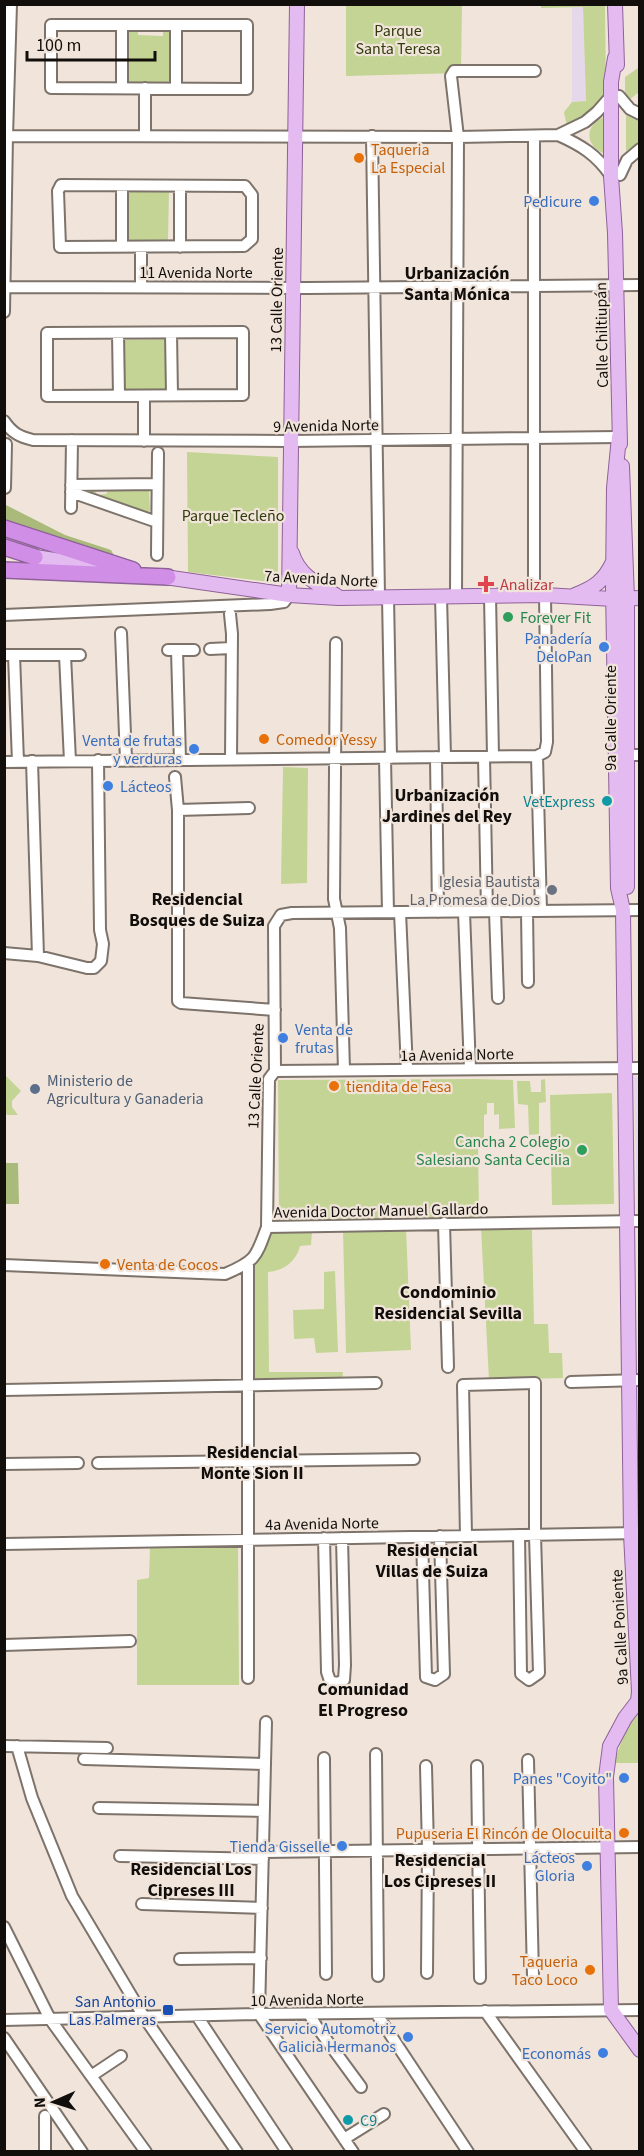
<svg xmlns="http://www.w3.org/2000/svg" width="644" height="2156" viewBox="0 0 644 2156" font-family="'Source Sans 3',sans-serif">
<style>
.education{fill:#e6d8eb}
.green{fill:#c3d494}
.forest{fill:#a9ba7b}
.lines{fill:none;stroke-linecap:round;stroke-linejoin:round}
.minor-casing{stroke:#7d736a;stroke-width:14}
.major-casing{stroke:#8e6199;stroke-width:16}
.highway-casing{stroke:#8e6199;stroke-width:18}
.minor{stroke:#fff;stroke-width:10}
.major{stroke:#e3bbf0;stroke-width:14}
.highway{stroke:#d18ee6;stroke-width:15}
.food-dot{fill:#e8710a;stroke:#f1e5db;stroke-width:2}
.shop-dot{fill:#3f7fe0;stroke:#f1e5db;stroke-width:2}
.health-dot{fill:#e0444e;stroke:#f1e5db;stroke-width:2}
.leisure-dot{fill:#2e9e5b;stroke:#f1e5db;stroke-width:2}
.culture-dot{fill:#0f9aa8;stroke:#f1e5db;stroke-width:2}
.worship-dot{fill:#6b7280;stroke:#f1e5db;stroke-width:2}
.service-dot{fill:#5c6f8a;stroke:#f1e5db;stroke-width:2}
.transit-dot{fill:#1a4fb4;stroke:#f1e5db;stroke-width:2}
.labels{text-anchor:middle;stroke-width:4.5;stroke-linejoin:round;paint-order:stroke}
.park-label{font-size:16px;fill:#313b0b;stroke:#f1e5db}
.food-label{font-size:16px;fill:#c56008;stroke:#f1e5db;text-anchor:start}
.shop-label{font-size:16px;fill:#366cbe;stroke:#f1e5db;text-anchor:end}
.street-label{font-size:16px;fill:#120e0b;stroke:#f1e5db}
.health-label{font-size:16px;fill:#be3a42;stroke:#f1e5db;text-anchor:start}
.leisure-label{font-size:16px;fill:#27864d;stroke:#f1e5db;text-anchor:start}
.culture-label{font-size:16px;fill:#0d838f;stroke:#f1e5db;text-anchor:end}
.worship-label{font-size:16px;fill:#5b616d;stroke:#f1e5db;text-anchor:end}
.service-label{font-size:16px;fill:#4e5e75;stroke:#f1e5db;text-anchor:start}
.transit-label{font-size:16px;fill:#164399;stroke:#f1e5db;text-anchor:end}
.neighbourhood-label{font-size:18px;font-weight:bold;fill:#120e0b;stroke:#f1e5db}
</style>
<rect width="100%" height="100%" fill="#f1e5db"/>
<path class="education" d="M583,6l3,95 -14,1v-95z
M634,1077h6l-1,135h-2z"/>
<path class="green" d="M346,5h116l-1,68 -115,3z
M541,5h64l1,90 -24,25 -15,7 -3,-15 8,-10 14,-1 -3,-94 -42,1z
M128,30h10v5l25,1v-6h9l-1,49 -5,5h-39z
M638,68l1,24 -10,8 -4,-6v-17z
M626,115l14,7 -1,21 -13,8z
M605,117l1,37c-22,-7 -22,-30 -1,-37z
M169,190l-1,50h-42v-49z
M166,339l2,52 -45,1v-52z
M187,452l91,5v126l-90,-11z
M144,487l5,4 1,19 -3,6 -65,-23 1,-5h11l3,7 9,-1 4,-6z
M283,767l25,1 -1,115 -26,1z
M4,1074l17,17 -9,10v6l6,8h-11l-2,-4z
M476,1079l37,1 2,48 -16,1v-15l-5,1v-12h-7v11l-3,1v28l-6,1 1,73 -200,5 -1,-142z
M545,1079l1,23 -7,1v31l-10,1 -1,-30 -10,-1 -1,-23h13l1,11h10v-12z
M612,1093l2,111 -62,1 -2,-110z
M406,1228l5,122 -65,3 -3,-124z
M481,1228l51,2 2,94h14l1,29h13l1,25 -74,2z
M272,1230l40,1 -1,14 -11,1c-4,16 -17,25 -32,26l1,100h74l-1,9 -91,1 1,-115 13,-16z
M335,1271l3,81 -22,1 -2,-15 -20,1 -1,-29 31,-1v-37z
M238,1545l1,140h-102v-105l12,-2 1,-31z
M639,1707v56h-25l10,-29z"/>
<path class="forest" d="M4,504l61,31 46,15 5,9 -111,-36z
M5,1163h13l1,41h-14z"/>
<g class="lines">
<defs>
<path id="minor" d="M51,25h196v64l-196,-1z
M122,88v-63
M145,88v48
M176,88v-63
M619,96l11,13 10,5
M558,135c23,10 39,20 53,41
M7,136l451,1 100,-2 27,-13 12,-10 14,-16
M372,136l7,461
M534,136v459
M620,175l7,-15 13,-11
M61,185l184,1 7,9v44l-8,7 -184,1 -2,-56z
M122,186v61
M180,186v61
M5,287l302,1 333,-3
M141,287v-40
M4,312l3,-176 4,-132
M243,332v63l-196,1v-63z
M118,333l1,63
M171,333l1,62
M144,396v45
M4,421c8,12 16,16 29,19l257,1 329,-4
M71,485l86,-1
M5,488l1,-44
M71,492l86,30
M71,508l1,-68
M157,555l1,-102
M441,596l4,161
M456,596l2,-459 -7,-61 3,-5h81
M490,596l3,160
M388,597l3,161
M230,614l2,20 -1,125
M4,615l266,-11 14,-2 5,-7
M121,633l5,127
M336,643l-2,256 6,29 4,142
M210,649l21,-1
M168,650h26
M177,650l3,110
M4,655h76
M14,655l4,107
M65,655l5,106
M619,755h21
M537,756l4,155
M436,757l2,155
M484,757l3,154
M385,758l3,154
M32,761l6,195
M4,762l533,-6 8,-4 2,-10 -2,-147
M175,777l3,33v191l3,2 94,7
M178,810l71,-2
M495,911l3,87
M527,911l1,71
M400,912l7,158
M464,912l6,157
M4,953l34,3 49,12h7l7,-7 2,-17 -3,-14 -2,-170
M275,1071l365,-3
M444,1223l4,144
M267,1227l373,-6
M4,1265l221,9c31,-13 31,-17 42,-47l2,-148 6,-8 -1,-145 7,-11 11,-2 348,-3
M248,1265v413
M571,1382l69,-2
M4,1390l372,-7
M98,1463l316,-4
M4,1464l74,-1
M466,1536l-3,-151 72,-2v152l4,138 -10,7 -8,-6 -2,-139
M422,1537l4,140 9,3 9,-6 -4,-138
M324,1538l3,134 3,9 7,2 7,-3 1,-15 -3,-127
M4,1544l636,-11
M4,1645l126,-4
M4,1746l103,2
M17,1746l15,52 40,98 72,121 93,135
M376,1754l2,222
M324,1758l2,216
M84,1759l181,5
M528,1760l5,216
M426,1766l2,83 -1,124
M477,1766l3,212
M99,1808l165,3
M263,1852l377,-5
M120,1856l143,3
M142,1904l120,4
M4,1927l46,92 96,133
M180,1959l81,-1
M485,2011l101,141
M376,2013l92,139
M259,2014l7,-292
M259,2014l94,138
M309,2014l8,13 44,60
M197,2016l90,136
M4,2020l255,-6 381,-4
M4,2038l78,114
M91,2076l30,-20
M45,2116v36
M344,2139l40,-25"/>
<path id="major" d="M615,4l2,61
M615,58l-4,24v94l4,57 5,211
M619,437l-5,51 -1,100 5,300 5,22 8,624 8,158 -1,9 -13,17 -15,28 -4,31 5,233 29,40
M622,466l5,132v289
M292,553c7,23 26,31 45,43
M35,557l77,12
M158,576l131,19 49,3 207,-3 68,4 27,-1
M289,595l8,-591
M575,595c19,-7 29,-14 38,-33"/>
<path id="highway" d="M4,528l129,42
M4,547l31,10
M4,570l164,7"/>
</defs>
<use href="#minor" class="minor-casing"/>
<use href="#major" class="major-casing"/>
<use href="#highway" class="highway-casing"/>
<use href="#minor" class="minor"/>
<use href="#major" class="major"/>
<use href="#highway" class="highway"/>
</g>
<g class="food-dot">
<circle cx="359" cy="158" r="6"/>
<circle cx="264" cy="739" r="6"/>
<circle cx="334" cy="1086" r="6"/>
<circle cx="105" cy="1264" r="6"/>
<circle cx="624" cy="1833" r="6"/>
<circle cx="590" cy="1970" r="6"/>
</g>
<g class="shop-dot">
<circle cx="594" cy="201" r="6"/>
<circle cx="604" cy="647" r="6"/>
<circle cx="194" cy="749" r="6"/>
<circle cx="108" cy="786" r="6"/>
<circle cx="283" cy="1038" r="6"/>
<circle cx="624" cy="1778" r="6"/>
<circle cx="342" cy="1846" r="6"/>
<circle cx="587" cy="1866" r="6"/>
<circle cx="408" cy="2037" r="6"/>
<circle cx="603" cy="2053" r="6"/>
</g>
<path class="health-dot" d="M483 575h6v6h6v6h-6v6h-6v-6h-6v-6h6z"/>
<g class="leisure-dot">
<circle cx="508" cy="617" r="6"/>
<circle cx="582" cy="1150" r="6"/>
</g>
<g class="culture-dot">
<circle cx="607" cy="801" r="6"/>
<circle cx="348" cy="2120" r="6"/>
</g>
<circle class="worship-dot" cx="552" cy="890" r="6"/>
<circle class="service-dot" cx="35" cy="1089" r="6"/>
<rect class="transit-dot" x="162" y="2004" width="12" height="12" rx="3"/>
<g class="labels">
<g class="park-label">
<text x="398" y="36">Parque<tspan x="398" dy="18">Santa Teresa</tspan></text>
<text x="233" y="521">Parque Tecleño</text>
</g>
<g class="food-label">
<text x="371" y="155">Taqueria<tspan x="371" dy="18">La Especial</tspan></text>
<text x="276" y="745">Comedor Yessy</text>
<text x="346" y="1092">tiendita de Fesa</text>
<text x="117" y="1270">Venta de Cocos</text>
<text x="612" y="1839" text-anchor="end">Pupuseria El Rincón de Olocuilta</text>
<text x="578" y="1967" text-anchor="end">Taqueria<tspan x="578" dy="18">Taco Loco</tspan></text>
</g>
<g class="shop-label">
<text x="582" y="207">Pedicure</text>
<text x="592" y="644">Panadería<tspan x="592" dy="18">DeloPan</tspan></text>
<text x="182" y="746">Venta de frutas<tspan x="182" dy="18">y verduras</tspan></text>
<text x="120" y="792" text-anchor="start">Lácteos</text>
<text x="295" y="1035" text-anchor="start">Venta de<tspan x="295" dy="18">frutas</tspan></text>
<text x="612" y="1784">Panes "Coyito"</text>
<text x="330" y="1852">Tienda Gisselle</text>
<text x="575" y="1863">Lácteos<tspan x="575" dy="18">Gloria</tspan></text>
<text x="396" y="2034">Servicio Automotriz<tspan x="396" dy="18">Galicia Hermanos</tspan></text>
<text x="591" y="2059">Economás</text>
</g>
<g class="street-label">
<text x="196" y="278">11 Avenida Norte</text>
<text transform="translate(276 300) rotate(-89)" y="6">13 Calle Oriente</text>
<text transform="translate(601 335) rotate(-91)" y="6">Calle Chiltiupán</text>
<text transform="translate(326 425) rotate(-1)" y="6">9 Avenida Norte</text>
<text transform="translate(321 578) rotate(3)" y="6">7a Avenida Norte</text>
<text transform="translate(610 718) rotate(-90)" y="6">9a Calle Oriente</text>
<text transform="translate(457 1054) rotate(-1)" y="6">1a Avenida Norte</text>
<text transform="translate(255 1076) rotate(-87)" y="6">13 Calle Oriente</text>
<text transform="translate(381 1210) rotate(-1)" y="6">Avenida Doctor Manuel Gallardo</text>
<text transform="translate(322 1523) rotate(-1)" y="6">4a Avenida Norte</text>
<text transform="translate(619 1627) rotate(-93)" y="6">9a Calle Poniente</text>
<text transform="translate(307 1999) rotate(-1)" y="6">10 Avenida Norte</text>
</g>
<g class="health-label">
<text x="500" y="590">Analizar</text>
</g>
<g class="leisure-label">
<text x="520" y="623">Forever Fit</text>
<text x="570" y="1147" text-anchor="end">Cancha 2 Colegio<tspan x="570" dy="18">Salesiano Santa Cecilia</tspan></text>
</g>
<g class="culture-label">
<text x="595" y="807">VetExpress</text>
<text x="360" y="2126" text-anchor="start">C9</text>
</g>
<g class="worship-label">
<text x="540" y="887">Iglesia Bautista<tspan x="540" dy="18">La Promesa de Dios</tspan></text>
</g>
<g class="service-label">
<text x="47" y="1086">Ministerio de<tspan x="47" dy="18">Agricultura y Ganaderia</tspan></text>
</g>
<g class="transit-label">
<text x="156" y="2007">San Antonio<tspan x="156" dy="18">Las Palmeras</tspan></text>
</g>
<g class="neighbourhood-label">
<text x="457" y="279">Urbanización<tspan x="457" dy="21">Santa Mónica</tspan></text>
<text x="447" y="801">Urbanización<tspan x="447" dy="21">Jardines del Rey</tspan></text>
<text x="197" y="905">Residencial<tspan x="197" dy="21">Bosques de Suiza</tspan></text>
<text x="448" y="1298">Condominio<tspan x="448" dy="21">Residencial Sevilla</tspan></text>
<text x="252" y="1458">Residencial<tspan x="252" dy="21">Monte Sion II</tspan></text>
<text x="432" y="1556">Residencial<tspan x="432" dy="21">Villas de Suiza</tspan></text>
<text x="363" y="1695">Comunidad<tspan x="363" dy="21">El Progreso</tspan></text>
<text x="440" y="1866">Residencial<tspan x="440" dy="21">Los Cipreses II</tspan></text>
<text x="191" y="1875">Residencial Los<tspan x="191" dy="21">Cipreses III</tspan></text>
</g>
</g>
<rect width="644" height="2156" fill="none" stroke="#120e0b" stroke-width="12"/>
<g transform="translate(54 2102) rotate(267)" stroke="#f1e5db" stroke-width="4.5" paint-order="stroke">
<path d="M0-4.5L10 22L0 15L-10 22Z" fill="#120e0b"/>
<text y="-9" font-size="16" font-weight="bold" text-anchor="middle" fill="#120e0b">N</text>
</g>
<path d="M27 51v9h128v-9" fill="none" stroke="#120e0b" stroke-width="3"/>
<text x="36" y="51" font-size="18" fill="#120e0b" stroke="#f1e5db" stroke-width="4.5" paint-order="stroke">100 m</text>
</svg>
